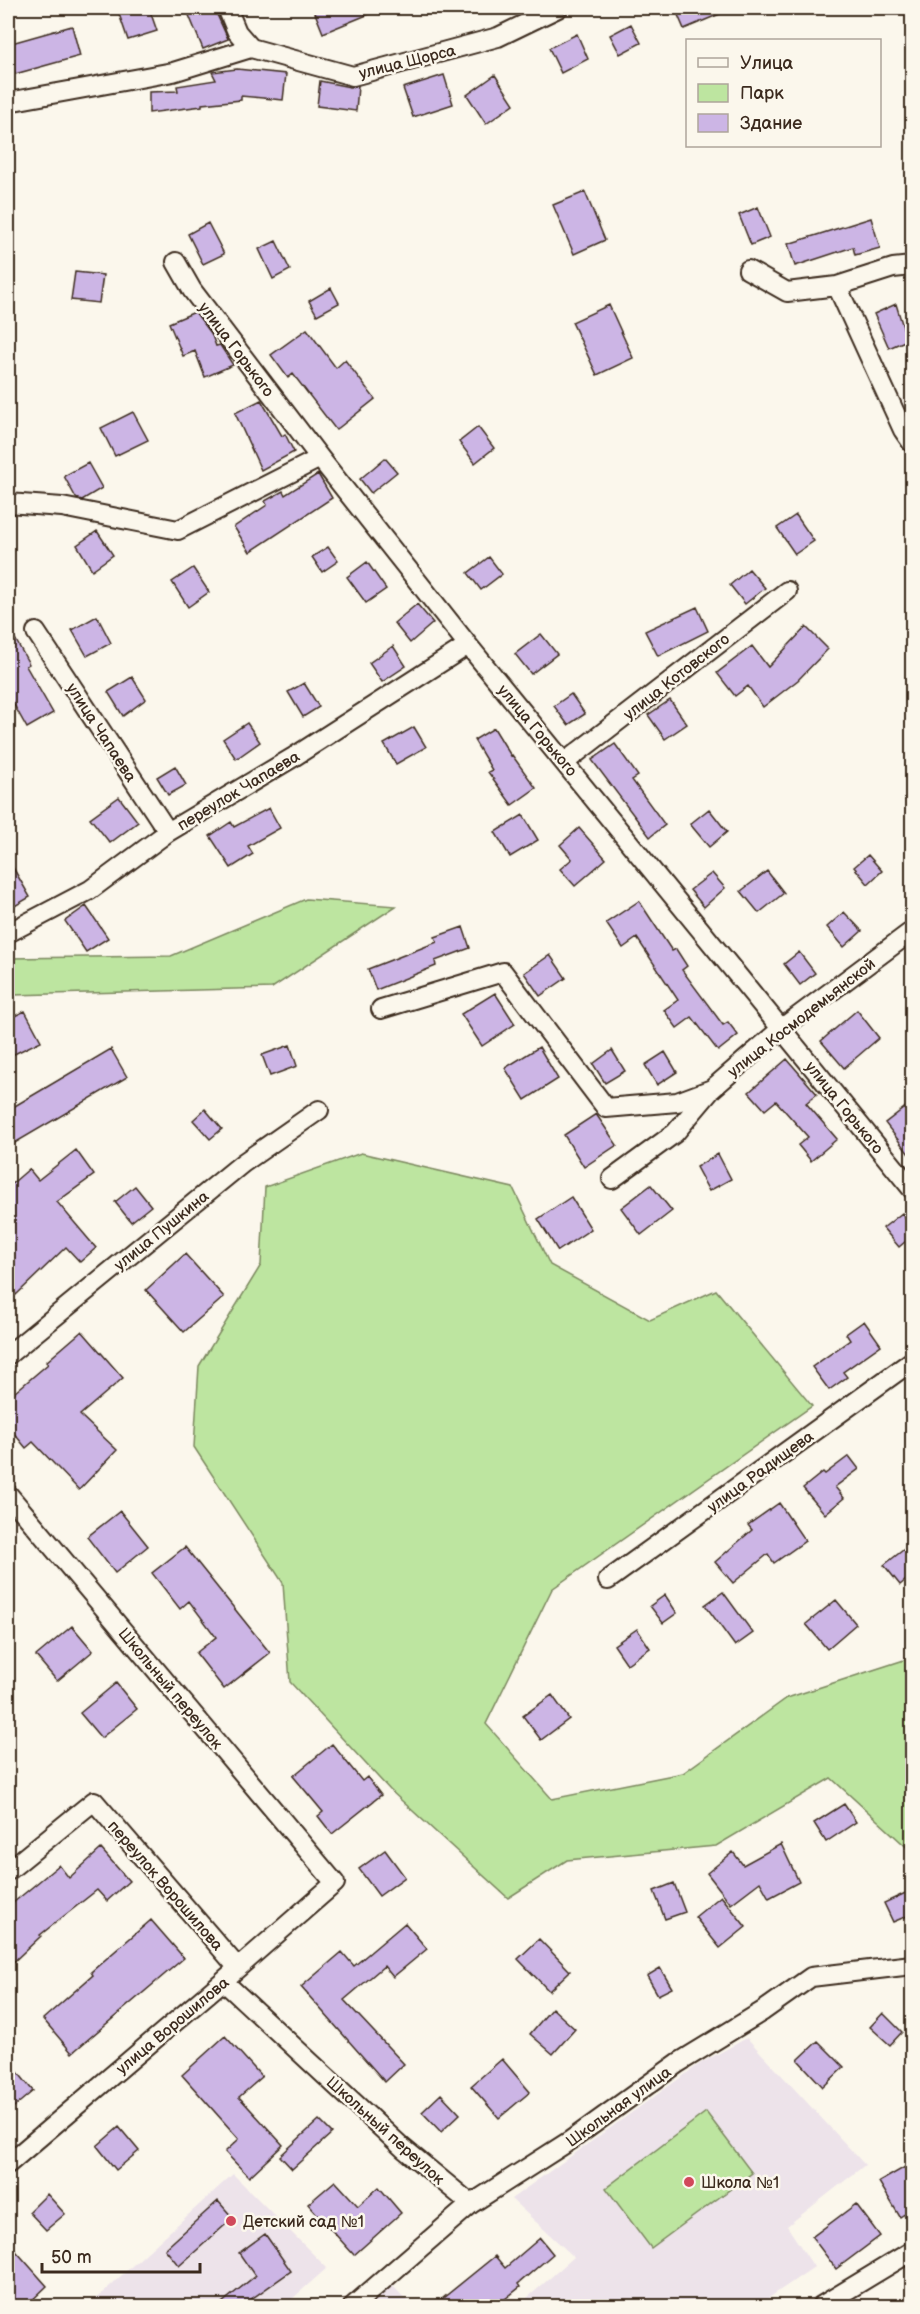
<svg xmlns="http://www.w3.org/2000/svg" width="920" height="2314" viewBox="0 0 920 2314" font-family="'Balsamiq Sans',sans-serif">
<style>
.built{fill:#ede3ea}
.green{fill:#bde5a0;stroke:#7c885f;stroke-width:1.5}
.building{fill:#ccb5e5;stroke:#3b2a1e;stroke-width:1.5}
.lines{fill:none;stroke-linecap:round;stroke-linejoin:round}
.street-casing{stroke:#3b2a1e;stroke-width:22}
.street{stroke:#fbf7ec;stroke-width:18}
.poi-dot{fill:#d1495b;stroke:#fbf7ec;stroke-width:2}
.labels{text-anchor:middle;stroke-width:5;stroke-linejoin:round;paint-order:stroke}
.street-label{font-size:16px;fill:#3b2a1e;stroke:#fbf7ec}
.poi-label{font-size:16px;fill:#3b2a1e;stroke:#fbf7ec;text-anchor:start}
</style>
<rect width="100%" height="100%" fill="#fbf7ec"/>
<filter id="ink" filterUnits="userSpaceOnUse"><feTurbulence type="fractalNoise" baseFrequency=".0167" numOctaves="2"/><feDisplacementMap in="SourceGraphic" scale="12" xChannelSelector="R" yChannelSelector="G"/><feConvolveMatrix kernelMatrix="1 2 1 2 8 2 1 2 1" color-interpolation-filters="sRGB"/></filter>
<g filter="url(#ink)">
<path class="built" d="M747,2038l118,127 -78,61 27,41 -57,39h-239l56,-49 -63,-58 190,-136z
M233,2174l94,94 -43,38h-196z
M392,2285l20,21h-46z"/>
<path class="green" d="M306,899l90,7 -124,82 -259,7 -5,2v-39l163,-2z
M361,1153l152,35 37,77 100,55 66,-30 96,116 -260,183 -66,135 66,75 131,-26 104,-75 117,-38 8,-4v196l-81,-74 -115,68 -149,14 -59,38 -118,-108 -100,-108 -7,-99 -89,-136 5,-81 62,-101 4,-78z
M706,2112l46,61 -101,75 -45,-60z"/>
<path class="building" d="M117,8h32l8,23 -29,9z
M186,8h28l14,31 -25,10z
M313,8h71l-61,25z
M675,8h59l-50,21z
M631,24l10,19 -21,11 -10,-19z
M72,26l8,30 -65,18 -7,-30z
M577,34l11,25 -27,14 -12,-25z
M237,69l49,5 -3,26 -42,-4v4l-39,4v2l-53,7v-21l29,-1 -1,-5 39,-6 -4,-8z
M444,75l9,29 -40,13 -10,-29z
M495,75l19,29 -28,20 -19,-29z
M320,81l30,6 8,-1 -2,25 -39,-5z
M585,192l20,48 -31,14 -21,-49z
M758,207l12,30 -19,8 -12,-30z
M871,218l9,30 -25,7 -2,-8 -58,19 -7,-22z
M208,223l16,31 -21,10 -15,-30z
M276,241l14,29 -17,9 -14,-30z
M75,272l28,3 -4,28 -28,-3z
M331,288l8,15 -22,12 -8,-14z
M896,304l11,36 -18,8 -15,-34z
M609,305l24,53 -36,17 -25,-53z
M195,312l16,21 5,13 4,-1 13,20 -28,12 -10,-26 -12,5 -14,-33z
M307,329l29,39 9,-8 30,39 -39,31 -43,-56 -5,4 -17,-23z
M261,400l21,36 3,-2 9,18 -33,18 -26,-57z
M133,412l15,28 -33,16 -14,-28z
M478,427l16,21 -19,15 -16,-21z
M385,458l12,14 -26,21 -11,-14z
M88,463l14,25 -20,12 -6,-2 -12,-22z
M318,474l14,24 -82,54 -16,-25 33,-22 -2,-4 18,-10 2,4z
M796,515l18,26 -19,13 -18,-26z
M97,531l16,24 -21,15 -15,-25z
M328,547l10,14 -16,11 -10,-15z
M489,557l13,17 -21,16 -13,-17z
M367,562l19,27 -20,14 -19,-26z
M193,568l16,24 -21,15 -16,-25z
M749,569l16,19 -20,16 -15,-19z
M417,604l16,19 -23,20 -16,-20z
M697,607l11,24 -50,25 -13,-25z
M97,616l14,27 -24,13 -15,-26z
M8,626l21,38 -3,2 27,47 -26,15 -19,-34z
M806,627l22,22 -30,31 -35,27 -15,-21 -13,10 -18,-23 35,-27 16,21z
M541,634l16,20 -26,20 -16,-20z
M393,646l13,20 -24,16 -13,-19z
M132,677l14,22 -23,17 -15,-24z
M304,683l15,24 -16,10 -15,-25z
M571,694l14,20 -17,11 -14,-19z
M670,700l17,24 -22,15 -17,-24z
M247,723l13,19 -24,17 -13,-20z
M414,727l12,20 -30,17 -12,-20z
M494,728l17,28 1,-1 24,33 -24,17 -24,-33 4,-2 -18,-30z
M615,744l23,32 -6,4 33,45 -15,12 -58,-77z
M175,766l11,19 -18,10 -11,-18z
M119,797l19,25 -28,21 -20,-25z
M269,808l11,20 -32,18 5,8 -22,14 -21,-32 21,-14 3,5z
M709,809l18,23 -18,15 -19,-23z
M523,815l15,25 -28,17 -15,-25z
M579,828l27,31 -31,27 -15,-17 12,-10 -12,-14z
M868,855l14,16 -14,13 -14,-17z
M8,859l22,38 -22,13z
M767,871l17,22 -25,20 -18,-22z
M712,873l13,15 -21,19 -14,-17z
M639,901l33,50 4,-2 11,17 -5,4 41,55 5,-3 10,13 -20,16 -26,-34 -15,11 -13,-18 14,-10 -41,-62 -14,10 -17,-25z
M86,906l22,32 -22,14 -21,-31z
M844,912l18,19 -18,16 -17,-20z
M463,927l7,21 -35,13 1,5 -60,24 -8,-21 69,-27 -2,-5z
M799,952l16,21 -15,12 -16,-21z
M550,955l16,23 -26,18 -16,-23z
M495,993l20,31 -33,22 -21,-32z
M857,1010l22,28 -35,30 -23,-27z
M25,1011l16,30 -33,16v-38z
M290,1045l7,21 -27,10 -8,-21z
M539,1047l19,32 -33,21 -20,-32z
M111,1049l16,28 -119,70v-37z
M612,1050l13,21 -20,12 -12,-19z
M665,1052l12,20 -20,13 -12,-20z
M787,1059l30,35 -11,9 31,36 -26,22 -13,-16 10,-8 -32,-36 -11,9 -16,-18z
M912,1102v56l-27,-35z
M205,1109l17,20 -12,10 -17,-19z
M596,1114l21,31 -33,22 -20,-32z
M76,1150l18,25 -37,27 39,46 -16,14 -14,-15 -50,48 -8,-8v-100l21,-18 9,11z
M718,1154l13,25 -22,12 -13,-24z
M651,1185l21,26 -31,24 -20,-27z
M135,1186l16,20 -20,16 -16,-20z
M571,1197l20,32 -33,22 -20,-32z
M902,1213l10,13v10l-13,11 -16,-19z
M185,1254l39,43 -40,35 -38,-42z
M864,1321l17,24 -38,27 4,5 -18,13 -17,-23 38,-27 -4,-6z
M82,1331l41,47 -43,37 37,35 -38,40 -46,-48 -7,6 -18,-22v-28l40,-34 -2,-2z
M849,1456l10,13 -24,18 9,11 -19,16 -22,-26 20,-16 2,2z
M779,1503l26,38 -31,22 -6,-9 -35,29 -18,-21 37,-32 -4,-5z
M120,1511l28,35 -33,27 -28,-36z
M912,1543v32l-12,10 -16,-20z
M185,1547l85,106 -46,36 -28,-36 20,-16 -27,-36 -9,8 -28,-36z
M723,1592l30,41 -18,13 -30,-41z
M665,1595l12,18 -14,10 -13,-17z
M836,1600l20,24 -29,25 -21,-25z
M72,1626l21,25 -36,30 -21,-25z
M637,1629l13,19 -23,16 -13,-19z
M116,1683l21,26 -36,29 -21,-25z
M552,1695l17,24 -28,21 -18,-24z
M332,1744l30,37 5,-4 14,18 -49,39 -14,-18 5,-4 -30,-36z
M844,1804l12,18 -30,20 -12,-19z
M781,1844l18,38 -30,16 -9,-16 -29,22 -24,-31 26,-21 10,13z
M101,1849l28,32 -22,20 -10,-11 -57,45 1,1 -33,31v-60l51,-42 10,13z
M385,1850l20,27 -26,19 -20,-27z
M674,1883l11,29 -20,7 -11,-28z
M912,1890v24l-19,8 -9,-19z
M721,1896l25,31 -26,21 -25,-31z
M151,1920l33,38 -112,95 -29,-34 50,-44 -2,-3z
M405,1923l22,26 -34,28 -9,-11 -40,34 60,64 -19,18 -84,-95 41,-35 12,14z
M539,1939l31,32 -21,20 -31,-32z
M660,1968l12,20 -14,7 -11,-19z
M552,2008l23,21 -22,25 -23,-20z
M883,2013l19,19 -12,13 -20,-18z
M225,2036l37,41 -23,20 44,48 -34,32 -24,-25 14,-13 -57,-64z
M818,2041l26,26 -21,20 -25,-27z
M502,2059l28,33 -31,26 -28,-32z
M8,2060l25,31 -25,21z
M441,2094l19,20 -19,18 -19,-20z
M319,2120l13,13 -40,36 -12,-13z
M119,2127l20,24 -23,19 -19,-24z
M912,2163v46l-12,8 -21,-35z
M335,2181l23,25 21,-19 22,26 -47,42 -46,-51z
M47,2194l18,20 -19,16 -17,-18z
M218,2201l15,17 -54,48 -14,-17z
M856,2204l24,32 -44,33 -24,-32z
M265,2234l26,37 -51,36h-23l38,-31 -16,-23z
M540,2238l13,16 -35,30 2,3 -25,20h-63l63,-51 10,12z
M8,2242l39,44 -22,21h-17z"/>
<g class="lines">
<defs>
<path id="street" d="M227,8l10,24 14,16 102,28 145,-39 60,-29
M8,102l165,-30 78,-24
M176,262l16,28 128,168 148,187 444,544
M748,270l39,22 50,-6 56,-18 19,-2
M837,286l66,144 9,13
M8,503l54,4 116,23 142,-72
M36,632l132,200
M565,762l222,-171
M8,933l82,-43 78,-58 124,-74 176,-113
M381,1009l122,-37 103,136 71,-6 35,-13
M612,1179l63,-46 37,-44 70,-61 130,-97
M8,1355l235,-192 76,-53
M8,1494l327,389 -112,98 -215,183
M608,1580l304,-219
M8,1871l86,-70 144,167
M223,1981l180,167 68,56
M353,2306l118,-102 100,-64 107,-77 85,-52 48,-34 101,-12
M821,2306l91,-55"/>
</defs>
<use href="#street" class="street-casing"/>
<use href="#street" class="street"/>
</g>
</g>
<g class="poi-dot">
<circle cx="689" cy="2182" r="6"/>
<circle cx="231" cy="2221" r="6"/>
</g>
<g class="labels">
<g class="street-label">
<text transform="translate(407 61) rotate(-14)" y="6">улица Щорса</text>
<text transform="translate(237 349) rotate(53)" y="6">улица Горького</text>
<text transform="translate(676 676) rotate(-38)" y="6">улица Котовского</text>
<text transform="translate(538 730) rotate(50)" y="6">улица Горького</text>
<text transform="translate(102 732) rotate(57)" y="6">улица Чапаева</text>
<text transform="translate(238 790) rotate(-31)" y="6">переулок Чапаева</text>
<text transform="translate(801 1017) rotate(-38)" y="6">улица Космодемьянской</text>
<text transform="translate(845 1107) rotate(51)" y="6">улица Горького</text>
<text transform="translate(161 1230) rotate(-39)" y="6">улица Пушкина</text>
<text transform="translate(760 1471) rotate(-36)" y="6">улица Радищева</text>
<text transform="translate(171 1688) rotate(50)" y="6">Школьный переулок</text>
<text transform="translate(166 1885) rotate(49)" y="6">переулок Ворошилова</text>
<text transform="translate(172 2025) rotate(-40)" y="6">улица Ворошилова</text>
<text transform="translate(618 2106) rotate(-36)" y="6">Школьная улица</text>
<text transform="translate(386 2130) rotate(42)" y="6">Школьный переулок</text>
</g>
<g class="poi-label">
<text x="701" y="2188">Школа №1</text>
<text x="243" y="2227">Детский сад №1</text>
</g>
</g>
<rect width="920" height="2314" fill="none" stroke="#fbf7ec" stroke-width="30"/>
<rect x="15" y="15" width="890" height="2284" fill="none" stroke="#3b2a1e" stroke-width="2" filter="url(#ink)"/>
<rect x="686" y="39" width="195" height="108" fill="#fbf7ec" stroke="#aea59a" stroke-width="1.5"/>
<rect x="698" y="58" width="30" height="9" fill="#fbf7ec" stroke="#aea59a" stroke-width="1.5"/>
<text x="740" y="69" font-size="18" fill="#3b2a1e">Улица</text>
<rect x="698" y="84" width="30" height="18" fill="#bde5a0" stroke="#aea59a" stroke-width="1.5"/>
<text x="740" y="99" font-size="18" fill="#3b2a1e">Парк</text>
<rect x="698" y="114" width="30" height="18" fill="#ccb5e5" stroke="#aea59a" stroke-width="1.5"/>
<text x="740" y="129" font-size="18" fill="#3b2a1e">Здание</text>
<path d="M42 2263v9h158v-9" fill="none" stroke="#3b2a1e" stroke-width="3"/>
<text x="51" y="2263" font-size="18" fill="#3b2a1e" stroke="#fbf7ec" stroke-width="4.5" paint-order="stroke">50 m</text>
</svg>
